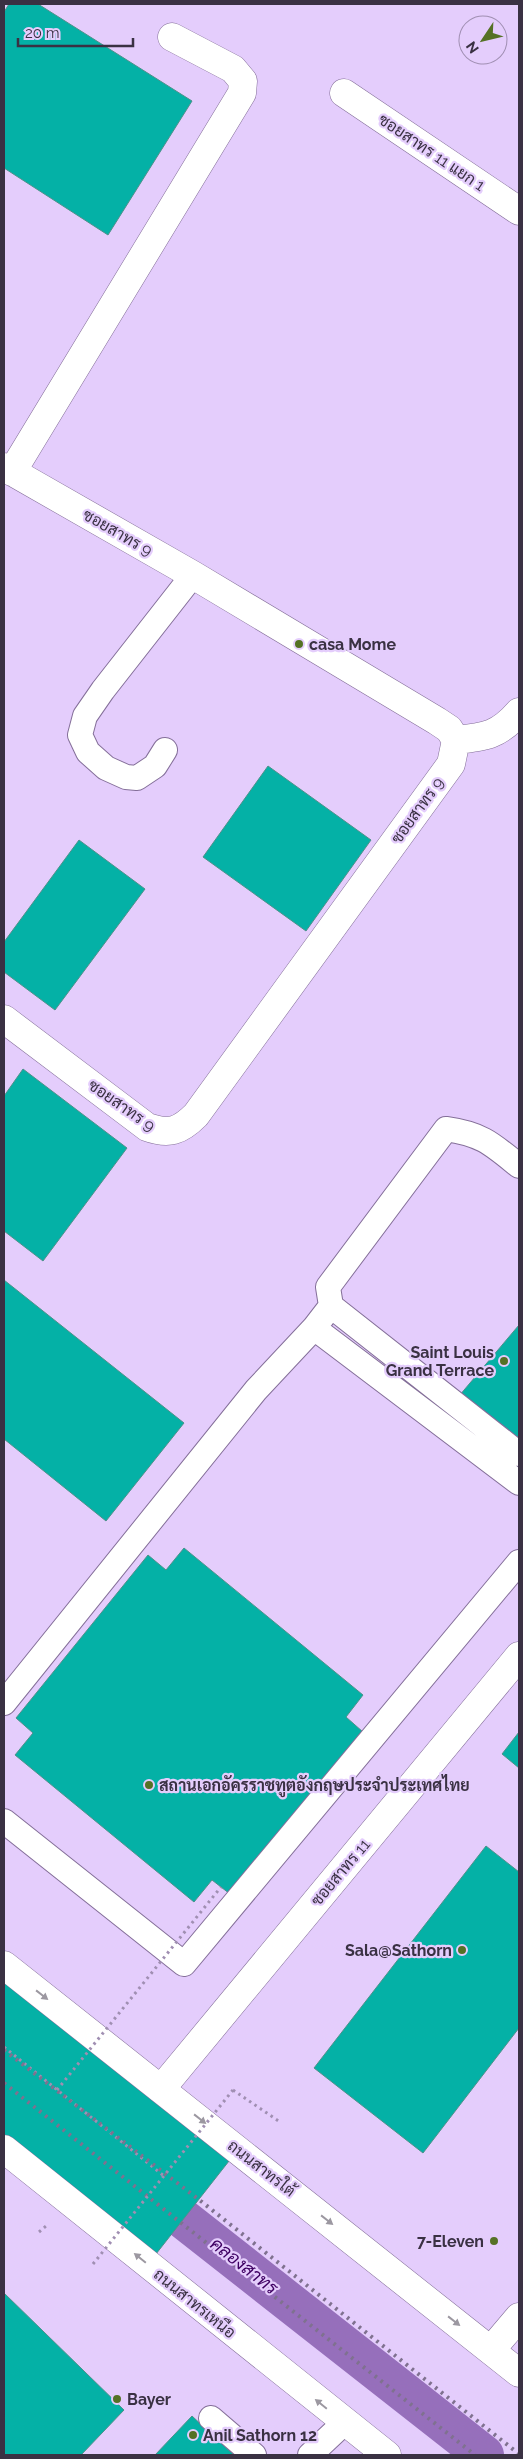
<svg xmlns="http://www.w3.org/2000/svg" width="523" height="2459" viewBox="0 0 523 2459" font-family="Raleway,Sarabun,sans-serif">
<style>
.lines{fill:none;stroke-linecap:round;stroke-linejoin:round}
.canal{stroke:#966fbb;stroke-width:40}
.building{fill:#04b1a6;stroke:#4f918a}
.service-casing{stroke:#846f99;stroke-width:26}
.minor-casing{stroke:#846f99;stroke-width:29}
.tertiary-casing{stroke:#846f99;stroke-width:29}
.primary-casing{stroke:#846f99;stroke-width:29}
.path{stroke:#a08fb2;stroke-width:3;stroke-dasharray:2.5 4;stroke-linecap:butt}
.service{stroke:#fff;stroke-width:24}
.minor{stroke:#fff;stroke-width:28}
.tertiary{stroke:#fff;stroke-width:28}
.primary{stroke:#fff;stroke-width:28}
.rail{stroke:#7f718f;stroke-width:4;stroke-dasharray:2.5 5;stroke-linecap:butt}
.path-bridge{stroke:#a08fb2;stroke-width:3;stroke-dasharray:2.5 4;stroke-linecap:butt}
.oneway{fill:#9c98a1}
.poi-dot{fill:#557125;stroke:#e4cdfc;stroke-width:2}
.labels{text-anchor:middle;stroke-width:4.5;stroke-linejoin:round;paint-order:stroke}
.street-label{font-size:16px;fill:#3a3143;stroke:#e4cdfc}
.poi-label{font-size:16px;font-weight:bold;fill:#3a3143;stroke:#e4cdfc;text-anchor:start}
.water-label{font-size:18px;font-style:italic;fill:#3e0062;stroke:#e4cdfc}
</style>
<rect width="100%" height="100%" fill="#e4cdfc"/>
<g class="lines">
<path class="canal" d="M140,2185l344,270"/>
</g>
<path class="building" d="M9,4h29l154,97 -84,134 -104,-67v-156z
M268,766l103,74 -65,91 -103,-74z
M79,840l66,49 -90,121 -51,-38v-30z
M23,1069l104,79 -84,113 -39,-30v-135z
M4,1280l180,143 -78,98 -102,-82z
M519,1325v117l-60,-46z
M184,1548l179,147 -17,22 17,15 -133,162 -18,-14 -18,22 -179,-147 18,-22 -17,-15 132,-163 18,15z
M519,1732v36l-17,-14z
M486,1846l33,26v156l-96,125 -109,-85z
M4,1962l236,185 -95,121 -141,-110z
M4,2293l120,117 -43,45h-77z
M192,2416l42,39h-79z"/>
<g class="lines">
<defs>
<path id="service" d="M165,750l-10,16 -18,12 -11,-1 -20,-9 -18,-16 -8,-17 5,-19 18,-26 90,-115
M519,1166c-27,-22 -37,-32 -73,-37l-118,158 3,19 188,148
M314,1328l205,155
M4,1703l252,-313 58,-62 17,-22
M4,1821l180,143 335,-402
M211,2418l43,37
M310,2455l34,-32"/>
<path id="minor" d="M344,93l175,118
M4,467l189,108 244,146 12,8 7,11 -5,24 -255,351c-16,16 -27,20 -49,12l-143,-108
M12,472l230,-379 1,-12 -10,-12 -61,-32
M456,740c30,-3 43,-5 63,-28
M491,2350l28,-33"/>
<path id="tertiary" d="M161,2089l358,-433"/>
<path id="primary" d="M4,1965l515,408
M4,2149l383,306"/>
</defs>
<use href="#service" class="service-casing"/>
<use href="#minor" class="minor-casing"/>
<use href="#tertiary" class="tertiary-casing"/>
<use href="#primary" class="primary-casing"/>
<path class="path" d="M4,2047l160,129
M233,2090l47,32
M39,2232l7,-6"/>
<use href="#service" class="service"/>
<use href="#minor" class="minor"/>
<use href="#tertiary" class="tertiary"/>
<use href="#primary" class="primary"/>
<path class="rail" d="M4,2050l198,152 317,252
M4,2083l471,372"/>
<path class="path-bridge" d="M57,2090l164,-203
M93,2264l140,-174"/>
</g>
<defs><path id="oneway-solid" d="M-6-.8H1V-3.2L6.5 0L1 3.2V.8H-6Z" transform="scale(1.25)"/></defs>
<g class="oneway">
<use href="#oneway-solid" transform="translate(42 1995) rotate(38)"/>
<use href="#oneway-solid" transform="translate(200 2119) rotate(38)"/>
<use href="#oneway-solid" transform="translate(327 2220) rotate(38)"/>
<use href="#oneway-solid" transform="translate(140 2258) rotate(-141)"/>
<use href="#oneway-solid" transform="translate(454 2321) rotate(38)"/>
<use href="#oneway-solid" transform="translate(321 2404) rotate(-141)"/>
</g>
<g class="poi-dot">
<circle cx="299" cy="644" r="5"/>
<circle cx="504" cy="1361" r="5"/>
<circle cx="149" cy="1785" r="5"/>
<circle cx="462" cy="1950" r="5"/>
<circle cx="494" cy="2241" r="5"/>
<circle cx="117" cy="2399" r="5"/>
<circle cx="193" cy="2435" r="5"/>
</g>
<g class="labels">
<g class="street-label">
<text transform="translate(432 152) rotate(34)" y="6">ซอยสาทร 11 แยก 1</text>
<text transform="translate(118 532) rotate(30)" y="6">ซอยสาทร 9</text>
<text transform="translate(417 810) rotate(-54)" y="6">ซอยสาทร 9</text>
<text transform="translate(122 1105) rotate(35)" y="6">ซอยสาทร 9</text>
<text transform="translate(340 1872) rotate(-50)" y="6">ซอยสาทร 11</text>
<text transform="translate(262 2168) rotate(38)" y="6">ถนนสาทรใต้</text>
<text transform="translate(195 2303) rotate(39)" y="6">ถนนสาทรเหนือ</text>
</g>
<g class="poi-label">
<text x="309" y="650">casa Mome</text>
<text x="494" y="1358" text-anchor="end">Saint Louis<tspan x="494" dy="18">Grand Terrace</tspan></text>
<text x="159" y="1791">สถานเอกอัครราชทูตอังกฤษประจำประเทศไทย</text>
<text x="452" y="1956" text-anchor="end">Sala@Sathorn</text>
<text x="484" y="2247" text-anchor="end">7-Eleven</text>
<text x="127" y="2405">Bayer</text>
<text x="203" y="2441">Anil Sathorn 12</text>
</g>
<g class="water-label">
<text transform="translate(244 2266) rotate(38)" y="6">คลองสาทร</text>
</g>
</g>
<rect width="523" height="2459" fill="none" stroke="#3a3143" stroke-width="10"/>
<g transform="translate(483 40) rotate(235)"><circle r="24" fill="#e4cdfc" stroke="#a08fb2"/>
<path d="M0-4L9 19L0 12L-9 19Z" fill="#557125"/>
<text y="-8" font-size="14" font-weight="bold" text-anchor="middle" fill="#3a3143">N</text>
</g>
<path d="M18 38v8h115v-8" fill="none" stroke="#3a3143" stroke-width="2.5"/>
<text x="25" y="38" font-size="15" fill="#3a3143" stroke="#e4cdfc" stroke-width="4" paint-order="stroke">20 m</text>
</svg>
